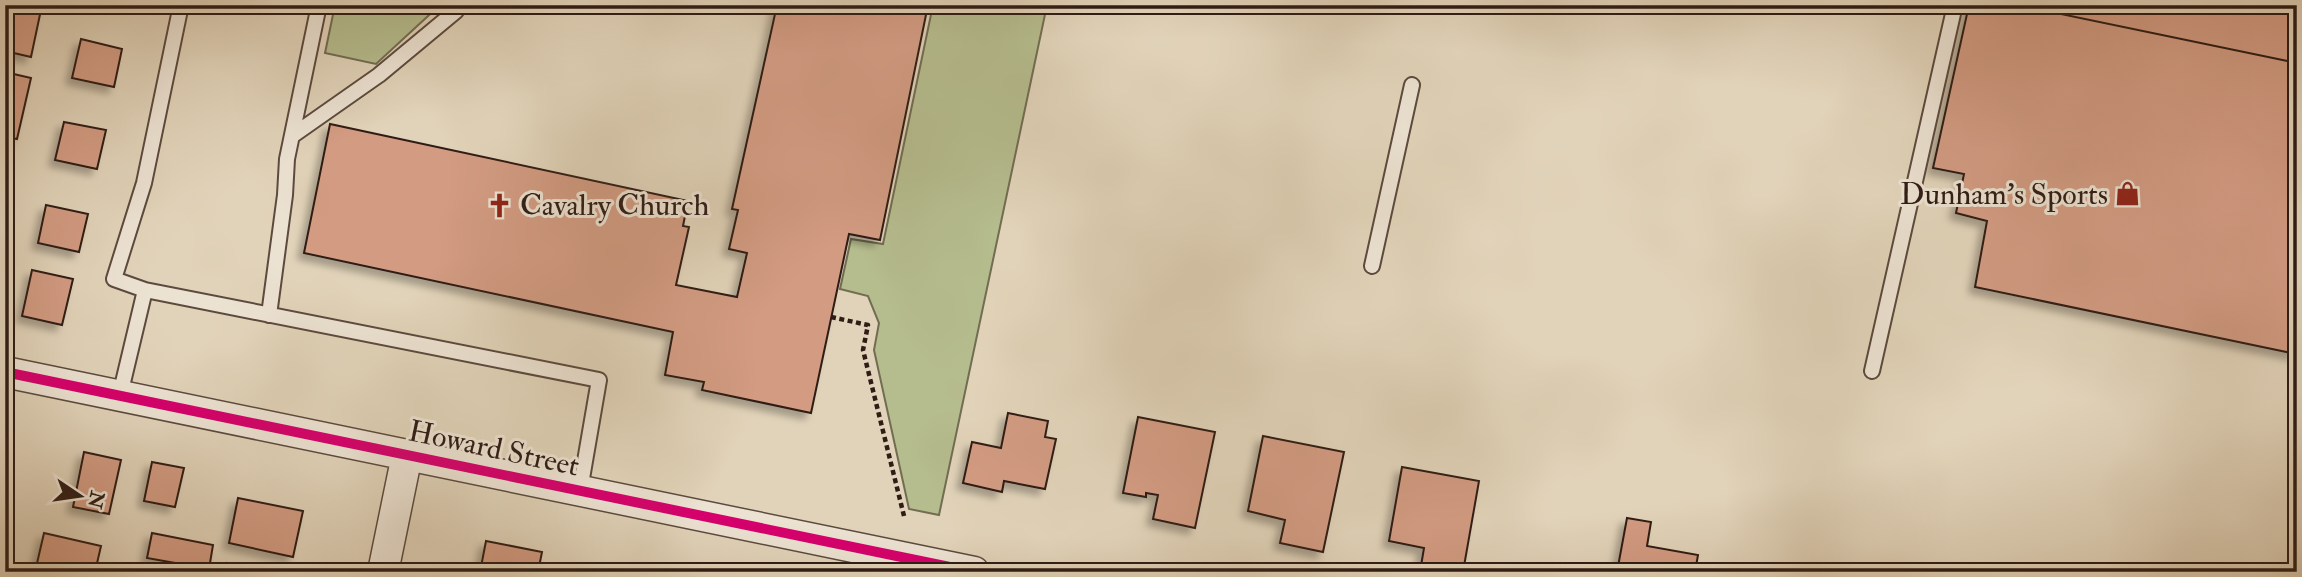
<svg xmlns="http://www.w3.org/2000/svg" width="2302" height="577" viewBox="0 0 2302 577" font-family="'IM FELL Double Pica',serif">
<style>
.green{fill:#b5bc8e;stroke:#726c52;stroke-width:2}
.building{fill:#d29b82;stroke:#2f1c15;stroke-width:2;filter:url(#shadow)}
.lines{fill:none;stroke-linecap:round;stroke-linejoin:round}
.service-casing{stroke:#5c4a3e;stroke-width:18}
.minor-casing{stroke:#5c4a3e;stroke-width:33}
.path{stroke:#2f1c15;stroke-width:4.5;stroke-dasharray:5 3.5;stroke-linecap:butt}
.service{stroke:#ece2d2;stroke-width:14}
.minor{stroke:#ece2d2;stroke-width:30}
.cycleway-casing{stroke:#ece2d2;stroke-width:15}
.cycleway{stroke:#d6006c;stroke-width:10}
.labels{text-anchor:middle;stroke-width:6;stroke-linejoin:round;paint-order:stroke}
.poi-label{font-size:30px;fill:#2f1c15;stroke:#ece2d2;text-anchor:end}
.street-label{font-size:30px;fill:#2f1c15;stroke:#ece2d2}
</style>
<defs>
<filter id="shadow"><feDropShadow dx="-6" dy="6" stdDeviation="3.5" flood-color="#0004"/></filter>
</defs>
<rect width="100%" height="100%" fill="#e1d3b9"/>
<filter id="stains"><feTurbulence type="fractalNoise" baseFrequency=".00286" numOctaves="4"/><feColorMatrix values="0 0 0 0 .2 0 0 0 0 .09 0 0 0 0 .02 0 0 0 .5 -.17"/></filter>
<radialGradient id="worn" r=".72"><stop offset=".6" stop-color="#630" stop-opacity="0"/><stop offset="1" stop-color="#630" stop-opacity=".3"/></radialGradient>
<path class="green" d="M335,5h105l-64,59 -51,-11z
M933,5h114l-108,510 -30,-6 -35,-159 5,-27 -11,-27 -28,-7 11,-50 32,5z"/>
<path class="building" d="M5,5h37l-11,52 -26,-6z
M777,5h151l-48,235 -31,-6 -38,179 -109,-23 2,-8 -39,-7 8,-43 -369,-79 26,-129 358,77 -5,25 6,1 -13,58 61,12 10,-44 -18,-4 9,-39 -6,-1z
M1969,5h49l279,58 -1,291 -321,-67 12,-66 -31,-8 8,-39 -31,-6z
M2018,5h279v58z
M81,39l41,10 -8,38 -42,-9z
M5,72l26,6 -14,61 -12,-2z
M64,122l42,8 -9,39 -42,-9z
M5,156l6,1 -6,26z
M46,205l42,9 -9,38 -41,-9z
M32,270l41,9 -11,46 -40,-9z
M1008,413l40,8 -3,16 11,2 -11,50 -41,-8 -2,11 -39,-9 9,-41 29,6z
M1138,417l77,15 -20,96 -42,-9 5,-24 -12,-2v4l-23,-4z
M1263,436l81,16 -21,100 -43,-9 5,-23 -37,-9z
M5,443l5,1 -5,26z
M84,452l37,8 -12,54 -36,-7z
M152,462l32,6 -9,39 -31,-6z
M1402,467l77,14 -16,91h-43l4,-24 -35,-7z
M238,498l65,13 -10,46 -64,-14z
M1627,518l24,4 -4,24 51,9 -3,17h-78z
M44,533l57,13 -6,26h-60z
M152,533l61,12 -4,24 -62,-11z
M486,541l56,11 -4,20h-58z
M227,563l41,9h-43z"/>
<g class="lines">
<defs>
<path id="service" d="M181,5l-37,178 -30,96 31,11 454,90 -19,110
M292,136l87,-61 77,-64 4,-6
M1372,266l40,-181
M269,315l16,-120 2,-36 32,-154
M1872,371l83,-366
M120,395l25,-105"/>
<path id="minor" d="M5,372l969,200
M383,572l24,-117"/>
</defs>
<use href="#service" class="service-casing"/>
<use href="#minor" class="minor-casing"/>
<path class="path" d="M831,317l37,8 -5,25 41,166"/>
<use href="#service" class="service"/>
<use href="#minor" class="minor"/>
<defs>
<path id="cycleway" d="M5,372l969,200"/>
</defs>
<use href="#cycleway" class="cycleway-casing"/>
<use href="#cycleway" class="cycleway"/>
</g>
<defs>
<symbol id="shop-bare" viewBox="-9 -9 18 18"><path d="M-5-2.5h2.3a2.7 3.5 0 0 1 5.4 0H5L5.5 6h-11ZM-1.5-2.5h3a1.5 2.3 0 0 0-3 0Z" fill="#8f2418" stroke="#ece2d2" stroke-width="2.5" paint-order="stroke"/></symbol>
<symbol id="church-bare" viewBox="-9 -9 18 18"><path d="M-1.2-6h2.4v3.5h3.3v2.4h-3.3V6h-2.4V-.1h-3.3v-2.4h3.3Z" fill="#8f2418" stroke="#ece2d2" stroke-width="2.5" paint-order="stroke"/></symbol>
</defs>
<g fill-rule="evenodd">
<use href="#shop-bare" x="2110" y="176" width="35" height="35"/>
<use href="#church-bare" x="482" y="188" width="35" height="35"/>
</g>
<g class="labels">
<g class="poi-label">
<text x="2108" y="204">Dunham's Sports</text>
<text x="520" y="215" text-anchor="start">Cavalry Church</text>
</g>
<g class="street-label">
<text transform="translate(494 448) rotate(12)" y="10">Howard Street</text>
</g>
</g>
<rect width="2302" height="577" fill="none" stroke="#e1d3b9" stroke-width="28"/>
<rect x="7" y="7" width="2288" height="563" fill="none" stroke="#2f1c15" stroke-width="3.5"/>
<rect x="14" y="14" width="2274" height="549" fill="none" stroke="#2f1c15" stroke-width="2"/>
<g transform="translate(80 496) rotate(103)" stroke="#ece2d2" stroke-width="5" paint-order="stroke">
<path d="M0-5L12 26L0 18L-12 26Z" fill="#2f1c15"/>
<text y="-10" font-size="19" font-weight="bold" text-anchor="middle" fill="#2f1c15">N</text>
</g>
<rect width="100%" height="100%" filter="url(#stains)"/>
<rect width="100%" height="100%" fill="url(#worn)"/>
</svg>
